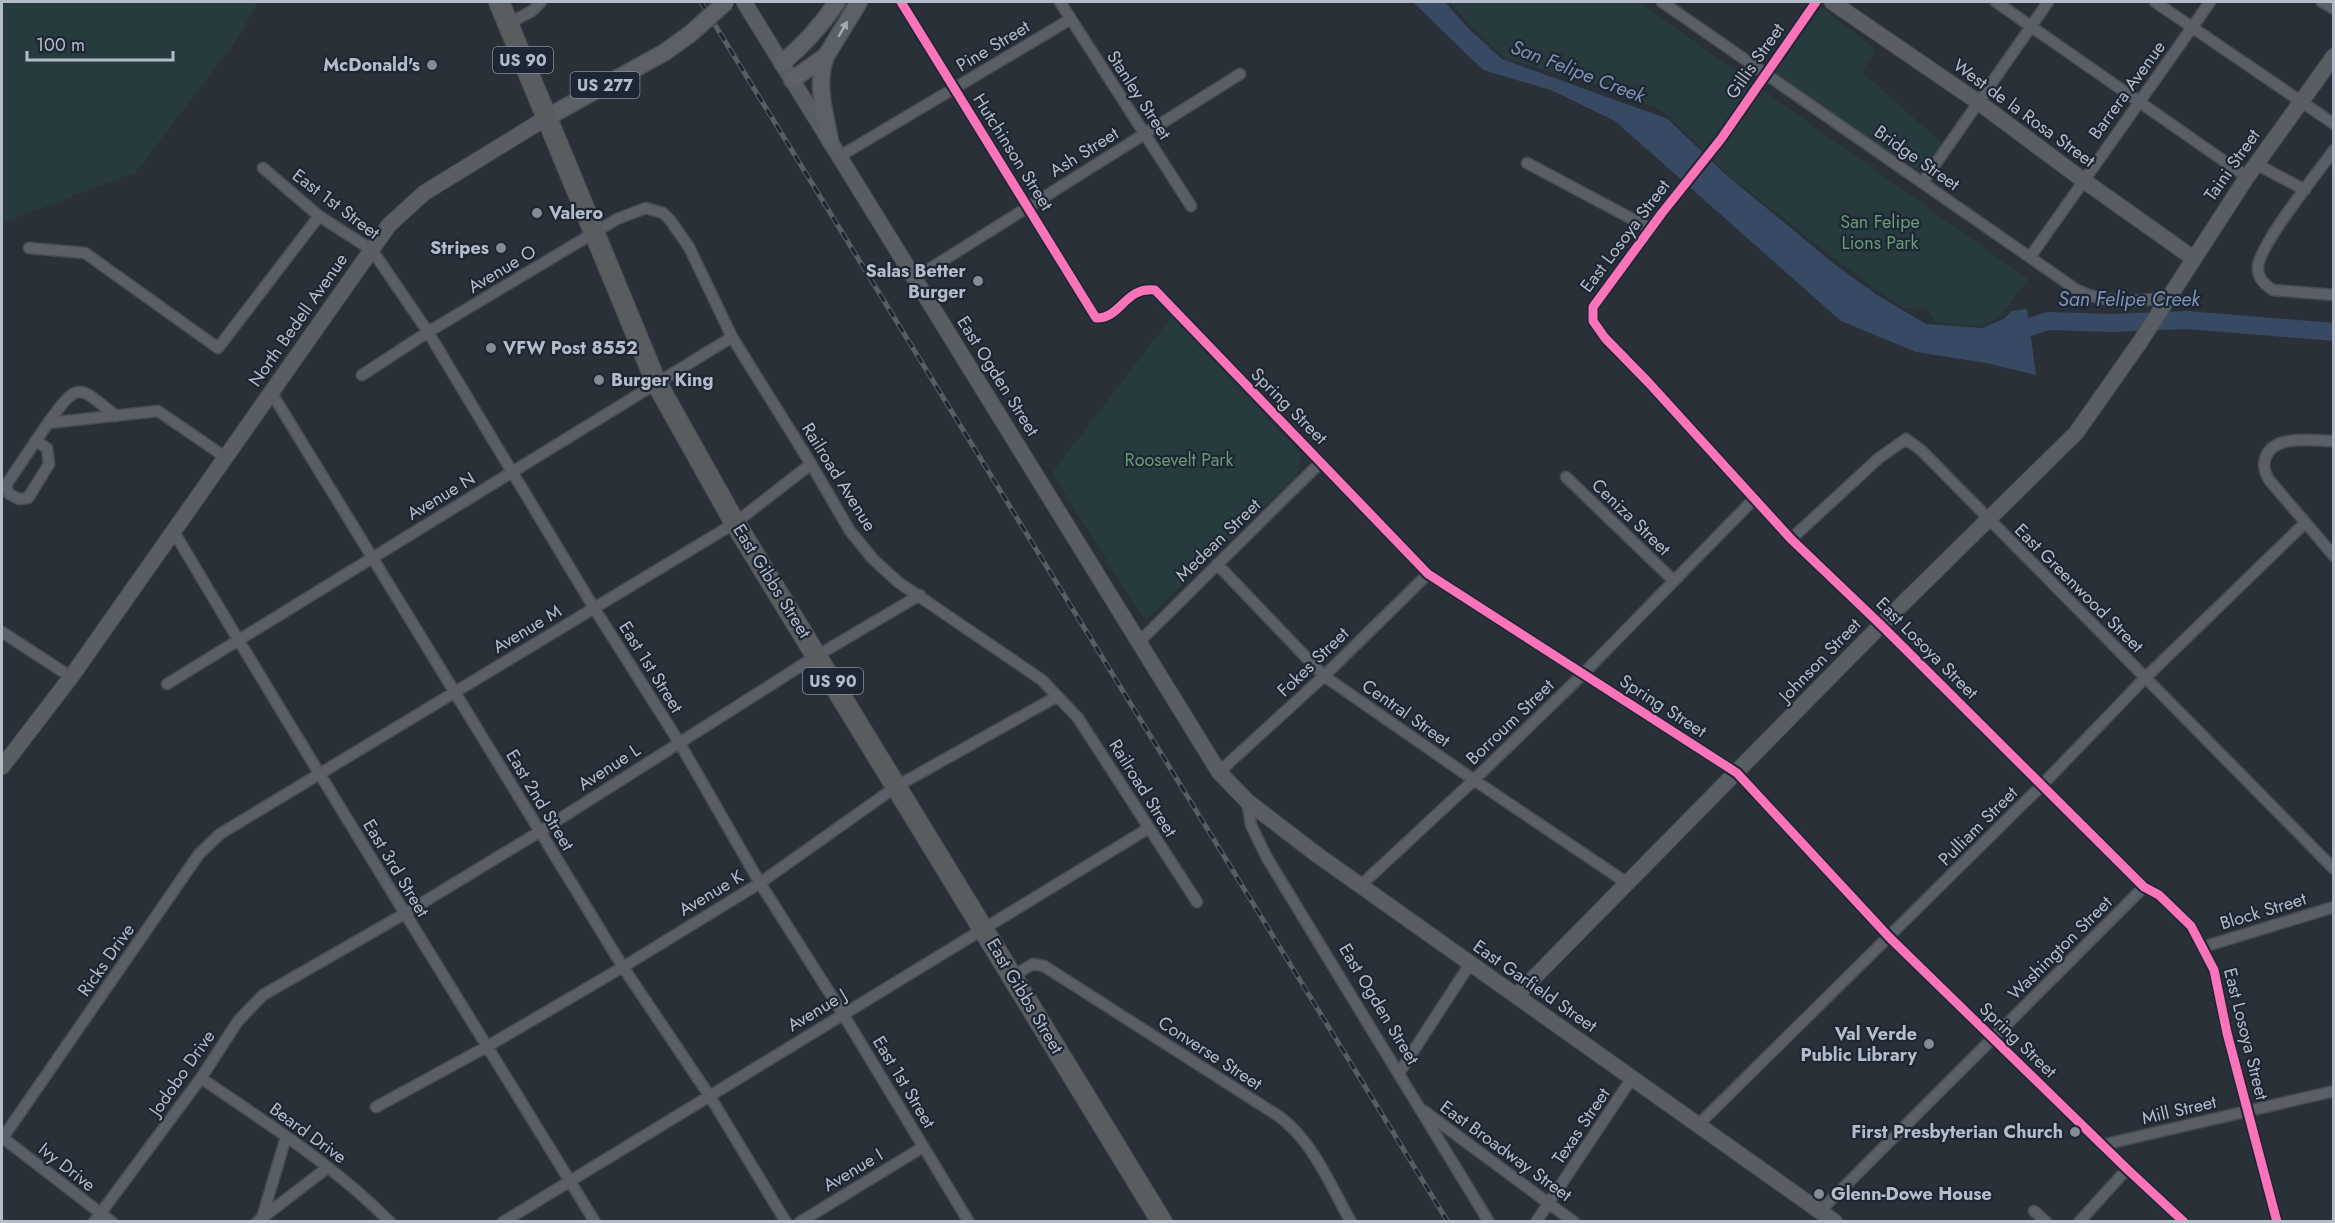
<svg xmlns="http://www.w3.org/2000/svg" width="2335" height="1223" viewBox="0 0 2335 1223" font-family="Jost,sans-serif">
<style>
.green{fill:#273a3e}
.water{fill:#384963}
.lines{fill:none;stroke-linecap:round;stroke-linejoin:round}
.river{stroke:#384963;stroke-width:18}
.street-casing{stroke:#484c53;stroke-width:13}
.secondary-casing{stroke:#484c53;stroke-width:17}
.primary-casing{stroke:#484c55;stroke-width:19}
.highway-casing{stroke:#474c53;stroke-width:22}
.street{stroke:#5a5e66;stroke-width:10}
.secondary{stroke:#595d64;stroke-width:15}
.primary{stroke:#5c6168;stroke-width:16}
.highway{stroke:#5a5d60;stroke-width:20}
.rail-casing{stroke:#595d64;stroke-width:5}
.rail{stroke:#1d2633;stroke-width:3;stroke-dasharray:9;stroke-linecap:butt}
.primary-bridge-casing{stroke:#484c55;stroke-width:19;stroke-linecap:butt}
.primary-bridge{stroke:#5c6168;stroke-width:16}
.cycleway-casing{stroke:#1d2633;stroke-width:13}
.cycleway{stroke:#fb73b8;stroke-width:9}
.oneway{fill:#a2aab6}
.poi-dot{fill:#848b96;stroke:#1d2633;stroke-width:2}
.labels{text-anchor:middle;stroke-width:4.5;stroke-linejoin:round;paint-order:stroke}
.shield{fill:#1d2633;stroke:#878f9c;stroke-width:1.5}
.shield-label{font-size:16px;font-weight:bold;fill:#b4bcc9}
.street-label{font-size:18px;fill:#b4bcc9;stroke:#1d2633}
.poi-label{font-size:18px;font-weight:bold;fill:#b4bcc9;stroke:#1d2633;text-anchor:end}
.park-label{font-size:18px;fill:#6b9a76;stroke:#1d2633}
.water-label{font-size:20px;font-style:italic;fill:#7c92b1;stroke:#1d2633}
</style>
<rect width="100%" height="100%" fill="#2a3038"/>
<path class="green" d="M2,2h257l-27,44 -96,126 -134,51z
M1450,2h189l389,277 -27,37 -20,10 -46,-4 -8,-13 -6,-2 -18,1 -59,-42 -112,-88 -68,-66 -58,-25 -54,-14 -50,-16 -49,-50z
M1822,7l54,43 -14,22 81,72 -21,28 -151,-95z
M1173,315l128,139 -4,22 -146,139 -5,3 -5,-3 -89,-142z"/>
<path class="water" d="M1413,2h32l23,26 34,31 166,60 56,54 109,90 44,32 49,29 57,4 22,-10 6,-7 16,-2 9,66 -50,-12 -70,-11 -75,-31 -226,-200 -64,-31 -68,-20z"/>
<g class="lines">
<path class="river" d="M2008,334l40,-13 64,2 75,-3 147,12"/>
<defs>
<path id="street" d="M901,2l195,316c25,1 29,-32 59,-28l273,284 309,199 152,164 238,232 57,53
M1060,2l131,204
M1662,2l415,288c32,15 56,11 89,8
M1816,2l-95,137 -59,74 -69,94v14l12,17 43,44 143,157 90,86 263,262 15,8 32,31 23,44 13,63 50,189
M1996,2l251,175
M2155,2l179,122
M2322,2l12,7
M509,23l23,-12 9,-9
M2334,150c-15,21 -77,97 -76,118 0,11 7,17 15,22l61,5
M840,156l231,-137
M1527,163l124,66
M2256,164l49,26
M263,168l56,48 53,34 56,82 166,276 85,134 81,141 83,131 126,208
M1923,182l125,-180
M29,248l56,5 133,95 101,-132
M2030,257l180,-255
M915,278l325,-204
M362,375l66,-43 189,-113 29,-11 17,5 7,7 19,27 43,90 79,127 39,67 23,28 25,23 144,98 36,38 119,184
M271,392l352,575 86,128 77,127
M48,423c30,-41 29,-39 68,-7
M35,441l12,7 2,16 -21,34 -9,1 -10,-5 -3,-9 42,-62 110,-12 67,46
M2334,441c-21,0 -61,-8 -69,18 -2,9 0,15 5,22l64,75
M1566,477l107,103
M173,530c137,233 281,461 422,692
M1791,539l88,-81 27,-19 16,12 412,418
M1217,564l107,112 150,104 153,103
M2,632l69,45
M1139,642l182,-180
M167,684l565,-347
M1219,772l105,-96 104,-102
M1247,801l4,24 16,33 222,364
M1360,886l114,-106 109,-106 171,-175
M2203,947l131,-40
M1013,976l20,-12 11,2 236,151c34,26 50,68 71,105
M1399,1073l71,-109
M201,1078c65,45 133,87 189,144
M376,1107l112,-61 135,-79 137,-84 137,-97 159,-89
M1424,1111l150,111
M1698,1125l344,-340 103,-107 160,-155
M3,1138l109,84
M2,1139l197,-285 21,-20 515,-311 76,-59
M2102,1145l232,-54
M1820,1211l324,-324
M2034,1211l12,11
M262,1218l65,-50
M94,1222l107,-144 37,-57 25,-26 141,-81 135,-82 279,-177 102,-60
M257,1222l5,-4 24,-81
M503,1222l646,-394
M800,1222l123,-75
M1536,1222l96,-144
M2079,1222l48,-53"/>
<path id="secondary" d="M744,2l475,770 28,29 69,53 519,368
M1832,2l146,100 105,78 110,78
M2,767l69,-90 318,-452 35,-32 122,-75
M1516,996l365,-371 195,-192 64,-91 107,-165 87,-121"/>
<path id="primary" d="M826,56c-11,27 -1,58 4,85
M782,63c23,-19 39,-37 55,-61
M792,80l34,-24 33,-54
M546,118l119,-66"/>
<path id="highway" d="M499,2l157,380 79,141 427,699"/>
</defs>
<use href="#street" class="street-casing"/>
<use href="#secondary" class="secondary-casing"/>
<use href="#primary" class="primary-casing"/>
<use href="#highway" class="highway-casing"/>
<use href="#street" class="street"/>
<use href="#secondary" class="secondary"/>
<use href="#primary" class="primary"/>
<use href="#highway" class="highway"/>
<defs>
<path id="rail" d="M701,2l747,1220"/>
</defs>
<use href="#rail" class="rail-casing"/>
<use href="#rail" class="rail"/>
<defs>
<path id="primary-bridge" d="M665,52l25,-18 36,-32"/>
</defs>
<use href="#primary-bridge" class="primary-bridge-casing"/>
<use href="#primary-bridge" class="primary-bridge"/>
<defs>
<path id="cycleway" d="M901,2l195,316c25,1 29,-32 59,-28l273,284 309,199 152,164 238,232 57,53
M1816,2l-95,137 -59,74 -69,94v14l12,17 43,44 143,157 90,86 263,262 15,8 32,31 23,44 13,63 50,189"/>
</defs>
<use href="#cycleway" class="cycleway-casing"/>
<use href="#cycleway" class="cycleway"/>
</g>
<defs><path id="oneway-solid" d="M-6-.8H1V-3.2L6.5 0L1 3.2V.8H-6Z" transform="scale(1.5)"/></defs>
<use class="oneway" href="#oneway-solid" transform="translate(843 29) rotate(-60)"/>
<g class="poi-dot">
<circle cx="432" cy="65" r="6"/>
<circle cx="537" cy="213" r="6"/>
<circle cx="501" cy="248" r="6"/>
<circle cx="978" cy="281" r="6"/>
<circle cx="491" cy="348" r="6"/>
<circle cx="599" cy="380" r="6"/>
<circle cx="1929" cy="1044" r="6"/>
<circle cx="2075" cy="1132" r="6"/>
<circle cx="1819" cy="1194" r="6"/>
</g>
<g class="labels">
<g class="shield">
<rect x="493" y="47" width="60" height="26" rx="4.5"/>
<rect x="570.5" y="72" width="69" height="26" rx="4.5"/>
<rect x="803" y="668" width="60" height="26" rx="4.5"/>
</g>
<g class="shield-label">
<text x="523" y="66">US 90</text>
<text x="605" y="91">US 277</text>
<text x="833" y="687">US 90</text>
</g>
<g class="street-label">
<text transform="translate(993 46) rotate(-31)" y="6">Pine Street</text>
<text transform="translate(1755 61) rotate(-55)" y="6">Gillis Street</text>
<text transform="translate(2127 90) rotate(-54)" y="6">Barrera Avenue</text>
<text transform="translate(1139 95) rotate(57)" y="6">Stanley Street</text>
<text transform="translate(2024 113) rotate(36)" y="6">West de la Rosa Street</text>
<text transform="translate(1013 152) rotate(58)" y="6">Hutchinson Street</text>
<text transform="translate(1084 152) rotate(-32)" y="6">Ash Street</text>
<text transform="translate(1917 158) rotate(35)" y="6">Bridge Street</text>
<text transform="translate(2232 165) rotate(-55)" y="6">Taini Street</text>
<text transform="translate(336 204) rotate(37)" y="6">East 1st Street</text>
<text transform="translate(1625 236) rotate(-53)" y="6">East Losoya Street</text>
<text transform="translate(502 269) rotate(-31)" y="6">Avenue O</text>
<text transform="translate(298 320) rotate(-55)" y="6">North Bedell Avenue</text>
<text transform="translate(998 376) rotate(58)" y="6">East Ogden Street</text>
<text transform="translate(1289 406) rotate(45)" y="6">Spring Street</text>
<text transform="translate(839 477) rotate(58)" y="6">Railroad Avenue</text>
<text transform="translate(441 496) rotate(-31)" y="6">Avenue N</text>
<text transform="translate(1631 517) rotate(44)" y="6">Ceniza Street</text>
<text transform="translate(1218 540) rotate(-44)" y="6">Medean Street</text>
<text transform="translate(772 581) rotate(58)" y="6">East Gibbs Street</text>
<text transform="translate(2079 588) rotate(45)" y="6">East Greenwood Street</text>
<text transform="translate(527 629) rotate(-31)" y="6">Avenue M</text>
<text transform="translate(1927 648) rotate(45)" y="6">East Losoya Street</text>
<text transform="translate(1820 660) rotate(-46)" y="6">Johnson Street</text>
<text transform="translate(1313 662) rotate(-44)" y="6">Fokes Street</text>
<text transform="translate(651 667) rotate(58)" y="6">East 1st Street</text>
<text transform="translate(1663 706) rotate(33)" y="6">Spring Street</text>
<text transform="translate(1406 713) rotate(35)" y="6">Central Street</text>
<text transform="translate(1510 722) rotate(-44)" y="6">Borroum Street</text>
<text transform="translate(609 767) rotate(-33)" y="6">Avenue L</text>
<text transform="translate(1143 788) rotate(58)" y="6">Railroad Street</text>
<text transform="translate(540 800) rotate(59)" y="6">East 2nd Street</text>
<text transform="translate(1978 826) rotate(-45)" y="6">Pulliam Street</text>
<text transform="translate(396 868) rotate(59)" y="6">East 3rd Street</text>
<text transform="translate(711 893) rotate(-31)" y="6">Avenue K</text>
<text transform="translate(2263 911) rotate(-17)" y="6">Block Street</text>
<text transform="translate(2060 948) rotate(-45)" y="6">Washington Street</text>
<text transform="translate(106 960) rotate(-55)" y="6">Ricks Drive</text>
<text transform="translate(1535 986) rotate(35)" y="6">East Garfield Street</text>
<text transform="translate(1025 996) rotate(59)" y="6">East Gibbs Street</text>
<text transform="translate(1379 1004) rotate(59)" y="6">East Ogden Street</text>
<text transform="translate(817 1010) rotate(-31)" y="6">Avenue J</text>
<text transform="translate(2246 1034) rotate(76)" y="6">East Losoya Street</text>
<text transform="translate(2018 1040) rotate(44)" y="6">Spring Street</text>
<text transform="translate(1210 1053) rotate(33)" y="6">Converse Street</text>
<text transform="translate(182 1073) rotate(-55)" y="6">Jodobo Drive</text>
<text transform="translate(904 1082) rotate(59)" y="6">East 1st Street</text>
<text transform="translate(2179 1110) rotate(-13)" y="6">Mill Street</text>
<text transform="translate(1581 1126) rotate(-56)" y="6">Texas Street</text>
<text transform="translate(308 1133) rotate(36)" y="6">Beard Drive</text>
<text transform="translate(1506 1151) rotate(36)" y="6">East Broadway Street</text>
<text transform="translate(67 1167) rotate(38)" y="6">Ivy Drive</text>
<text transform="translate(853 1170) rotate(-31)" y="6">Avenue I</text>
</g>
<g class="poi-label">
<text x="420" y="71">McDonald's</text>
<text x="549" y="219" text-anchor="start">Valero</text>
<text x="489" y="254">Stripes</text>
<text x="966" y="277">Salas Better<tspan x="966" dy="21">Burger</tspan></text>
<text x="503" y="354" text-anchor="start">VFW Post 8552</text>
<text x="611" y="386" text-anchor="start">Burger King</text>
<text x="1917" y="1040">Val Verde<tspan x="1917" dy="21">Public Library</tspan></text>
<text x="2063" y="1138">First Presbyterian Church</text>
<text x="1831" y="1200" text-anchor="start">Glenn-Dowe House</text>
</g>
<g class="park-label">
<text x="1880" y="228">San Felipe<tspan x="1880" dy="21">Lions Park</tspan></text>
<text x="1179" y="466">Roosevelt Park</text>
</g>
<g class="water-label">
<text transform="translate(1578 71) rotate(21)" y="7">San Felipe Creek</text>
<text x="2129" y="306">San Felipe Creek</text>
</g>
</g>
<rect width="2335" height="1223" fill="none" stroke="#b4bcc9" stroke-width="6"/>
<path d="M27 51v9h146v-9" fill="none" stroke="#b4bcc9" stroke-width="3"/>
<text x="36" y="51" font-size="18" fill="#b4bcc9" stroke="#1d2633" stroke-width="4.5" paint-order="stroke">100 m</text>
</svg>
